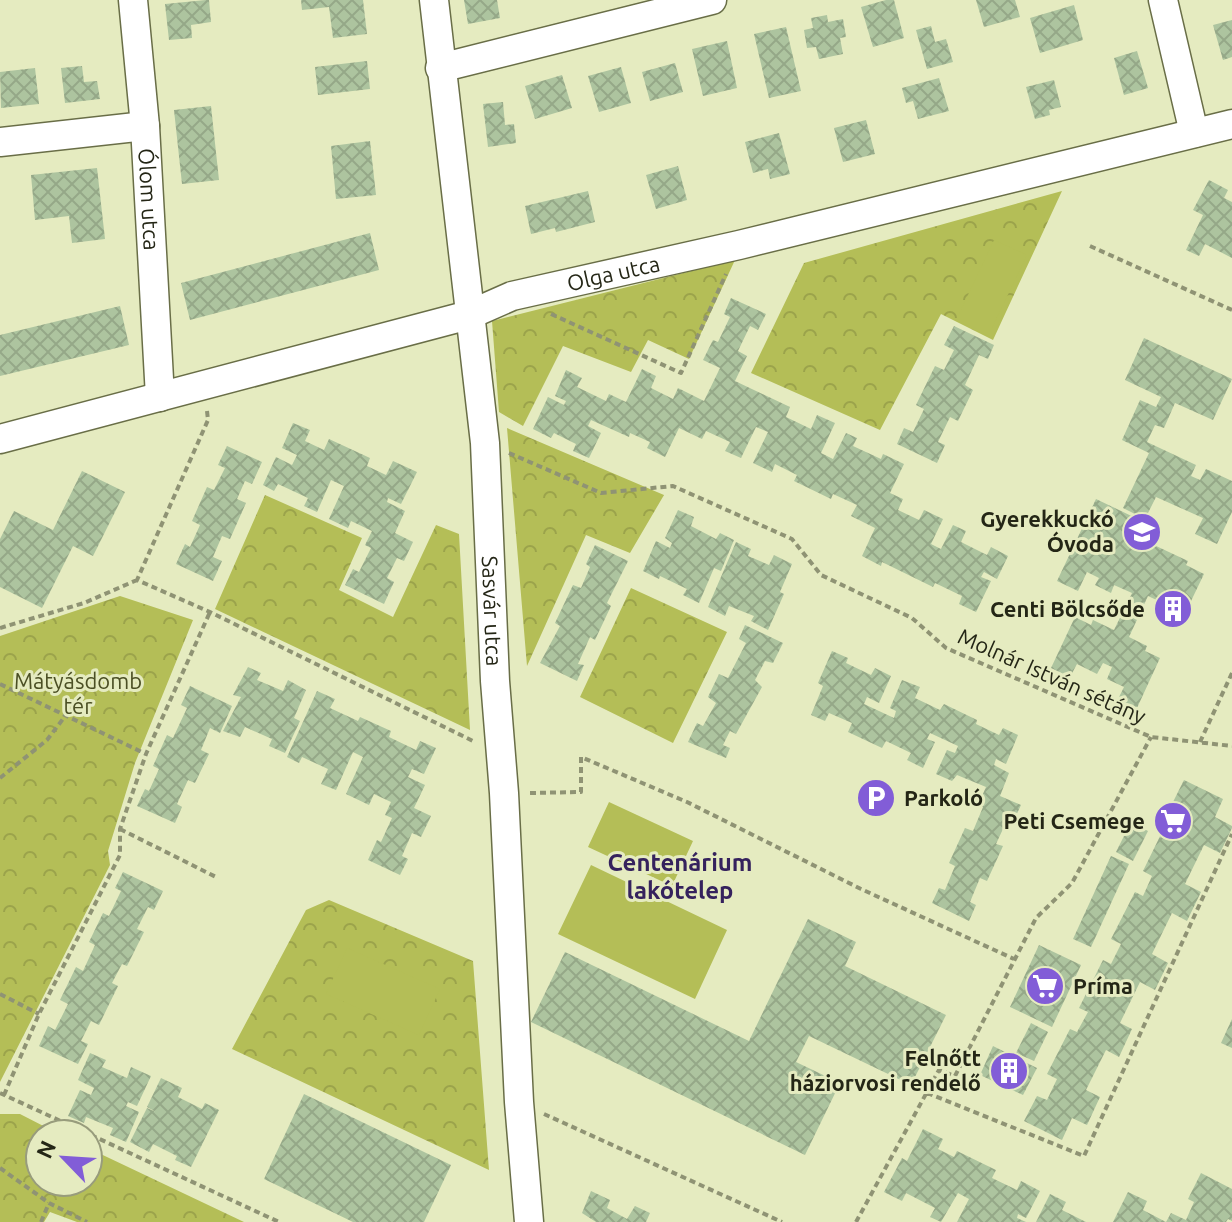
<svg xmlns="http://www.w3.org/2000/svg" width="1232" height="1222" viewBox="0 0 1232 1222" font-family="Ubuntu,sans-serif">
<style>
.park{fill:url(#park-crowns)}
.pitch{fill:#b4be57}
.building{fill:url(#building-cross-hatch)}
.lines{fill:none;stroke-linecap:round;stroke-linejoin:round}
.minor-casing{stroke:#696e47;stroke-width:31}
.path{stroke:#8f9374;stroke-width:4;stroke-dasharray:6 4;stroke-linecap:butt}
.minor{stroke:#fff;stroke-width:28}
.labels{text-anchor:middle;stroke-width:6;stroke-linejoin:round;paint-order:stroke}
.street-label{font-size:22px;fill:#242616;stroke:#e5ebc0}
.poi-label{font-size:22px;font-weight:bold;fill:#242616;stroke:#e5ebc0;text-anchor:end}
.park-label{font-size:22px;fill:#4b4f24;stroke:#e5ebc0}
.neighbourhood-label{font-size:24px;font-weight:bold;fill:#35225d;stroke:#e5ebc0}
</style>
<defs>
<pattern id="park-crowns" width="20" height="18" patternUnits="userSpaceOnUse" patternTransform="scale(2)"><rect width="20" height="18" fill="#b4be57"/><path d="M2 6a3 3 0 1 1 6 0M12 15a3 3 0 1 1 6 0" fill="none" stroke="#9ba34b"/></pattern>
<pattern id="building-cross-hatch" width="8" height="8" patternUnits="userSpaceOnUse" patternTransform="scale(2)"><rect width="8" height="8" fill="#adc49f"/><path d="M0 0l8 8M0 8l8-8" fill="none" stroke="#95a888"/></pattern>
</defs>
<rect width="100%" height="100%" fill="#e5ebc0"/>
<path class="park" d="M1062,191l-69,149 -52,-26 -61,116 -129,-57 53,-110z
M735,260l-46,99 -41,-19 -17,32 -68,-26 -40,80 -24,-14 -7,-91z
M507,428l157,67 -34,58 -44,-18 -59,131z
M265,495l97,43 -23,52 54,27 43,-92 23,9 11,196 -255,-121z
M631,588l96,44 -54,111 -93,-46z
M120,596l73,24 -58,143 -27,88 2,14 -110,217v-446z
M329,900l144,61 16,209 -257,-121 74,-139z
M0,1114h20l39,20h-19v48h48v-34l156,74h-167l-27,-10 -6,10h-44z"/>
<path class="pitch" d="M994,240l33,15 -36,75 -32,-16z
M609,802l84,39 -21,45 -84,-39z
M591,865l136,65 -32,69 -137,-65z
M347,948l93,41 -21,46 -93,-41z"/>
<path class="building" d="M206,0h3l2,22 -20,3 1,13 -23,2 -4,-36z
M301,0h62l4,34 -34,4 -4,-31 -27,3z
M464,0h33l3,18 -32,6z
M886,0h8l10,38 -31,9 -12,-40z
M976,0h39l5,17 -36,10z
M1074,5l9,35 -43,13 -10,-35z
M827,15l1,7 15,-3 3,18 -6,1 3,16 -24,5 -3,-12 -9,1 -3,-18 9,-2 -2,-10z
M1232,20v37l-9,3 -10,-35z
M931,26l4,16 11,-3 7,23 -26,7 -11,-39z
M786,27l15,64 -32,7 -15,-64z
M727,41l10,47 -34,8 -11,-47z
M1137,51l11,37 -24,7 -10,-37z
M367,61l3,28 -52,6 -3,-28z
M675,63l8,29 -33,9 -8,-29z
M82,66l2,16 13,-1 3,18 -35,4 -4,-35z
M621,67l10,36 -32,9 -11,-36z
M35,68l4,36 -38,4 -1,-36z
M562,75l10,33 -37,11 -10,-33z
M939,78l10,33 -31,8 -5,-18 -7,2 -4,-15z
M1054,80l7,27 -12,3 1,5 -15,4 -9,-32z
M503,102l2,23 9,-1 2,19 -28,4 -5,-43z
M211,106l8,74 -37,4 -8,-74z
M866,120l9,34 -32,8 -9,-34z
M779,133l11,41 -20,5 -2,-10 -15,4 -8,-31z
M370,141l6,54 -40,4 -5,-53z
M678,166l9,34 -31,9 -10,-34z
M97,168l8,71 -33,4 -3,-27 -34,4 -4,-45z
M1209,180l19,10 -4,8 8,4v56l-27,-14 -6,12 -13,-6 17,-35 -10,-5z
M588,191l7,31 -39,10 -1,-4 -24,6 -6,-28z
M370,233l9,37 -189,50 -9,-37z
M731,298l35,16 -8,16 -8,-4 -12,25 9,5 -12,25 55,26 -4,10 25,12 6,-14 18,8 -14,30 12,6 13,-26 11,5 -4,8 28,13 2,-5 21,10 -14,29 13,6 -5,11 21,10 5,-10 19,9 -12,25 10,5 12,-24 13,6 -5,11 26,13 4,-8 17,9 -11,23 -13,-7 -3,5 10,4 -15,31 -17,-8 3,-8 -27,-13 -2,4 -51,-25 -1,4 -19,-10 13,-28 -24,-12 6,-11 -24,-11 -2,5 -37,-18 3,-6 -22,-11 -3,8 -19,-9 15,-31 -12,-5 -15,31 -16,-7 5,-9 -24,-11 -4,8 -23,-11 -14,29 -18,-9 3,-6 -20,-9 -1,4 -38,-17 -3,6 13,7 -12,25 -16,-7 3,-7 -22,-11 -3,5 -18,-9 15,-32 16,8 2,-4 -11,-5 11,-26 16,8 -5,9 29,14 3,-7 17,8 16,-33 14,7 -5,12 22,11 5,-11 26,13 16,-33 -17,-8 10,-20 5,2 12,-25 -6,-3z
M120,306l9,39 -129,31v-41z
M954,326l40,19 -6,14 -9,-4 -14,30 8,5 -15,31 -8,-4 -12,25 7,3 -8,18 -40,-19 7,-16 9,4 11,-23 -8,-4 19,-39 9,4 10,-20 -10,-5z
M1144,338l88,41 -19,41 -38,-17 -11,25 -9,-3 -8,17 49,23 -5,11 9,4 6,-11 26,12v31l-15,32 -22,-10 8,-16 -47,-21 -11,22 -22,-11 26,-55 -27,-13 18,-40 16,7 5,-10 -36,-17z
M293,423l17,7 -5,11 19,9 5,-11 41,19 -3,8 19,9 7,-14 24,11 -16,32 -13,-6 -1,4 18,9 -10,22 18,9 -9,19 -7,-3 -10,20 7,4 -10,22 -39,-19 8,-16 6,3 12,-24 -6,-3 7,-14 -21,-10 -3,7 -19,-9 15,-33 -13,-6 -14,32 -13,-6 4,-8 -30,-14 -4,7 -11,-6 13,-28 16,8 5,-10 -15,-7z
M227,446l35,16 -10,22 -7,-3 -8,18 9,4 -16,36 -8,-3 -9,21 9,4 -9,20 -37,-17 9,-20 5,3 10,-22 -8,-4 15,-34 7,3 11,-22 -7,-3z
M82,471l43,21 -32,64 -20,-10 -31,62 -42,-21v-48l14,-28 39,19z
M1096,499l48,23 -7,15 51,24 -2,4 18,9 -25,52 -22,-11 6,-12 -15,-7 -19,41 18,9 -2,5 15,7 -23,50 -19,-9 6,-12 -17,-8 5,-12 -9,-4 -6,11 -20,-10 -7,13 -19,-9 24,-51 16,8 2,-5 21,10 18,-37 -18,-8 -3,8 -16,-8 4,-7 -12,-6 -9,19 -21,-10z
M678,510l16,7 -3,9 25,13 4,-6 14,7 -13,31 -7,-3 -15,35 -16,-8 4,-6 -27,-13 -1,3 -16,-8 13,-30 14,7 2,-5 -7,-5z
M736,542l15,7 -3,7 21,9 5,-10 18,9 -12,28 4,2 -16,36 -17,-9 3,-5 -25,-10 -4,10 -17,-9z
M595,545l33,16 -21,42 4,3 -16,34 -5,-3 -12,27 6,1 -7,16 -37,-18 20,-37 -5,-3 18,-38 8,3 9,-21 -4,-3z
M745,625l38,18 -10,20 -8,-2 -10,19 7,7 -26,47 -6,-3 -7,14 7,3 -4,10 -38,-16 9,-19 6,3 13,-23 -8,-6 11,-23 9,4 18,-35 -7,-4z
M832,651l16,7 -2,5 25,12 4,-7 16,8 -12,27 -12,-6 -3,7 30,14 2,-7 -6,-3 12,-28 18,7 -5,11 25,12 4,-6 33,16 -1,4 23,11 4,-7 15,7 -12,29 -10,-5 -2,6 15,8 -9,23 21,9 -6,13 -6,-2 -13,28 7,2 -16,35 -7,-3 -10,24 6,3 -7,16 -37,-18 7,-15 6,2 10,-24 -6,-3 16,-35 8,3 10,-24 -5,-2 8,-18 -29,-12 -5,6 -16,-7 11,-24 8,3 3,-7 -28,-13 -3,6 8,3 -12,26 -16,-8 4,-7 -25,-12 -4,7 -34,-16 4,-9 -23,-10 -4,8 -14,-6 12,-29 -5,-3z
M248,667l13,6 -4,7 26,11 5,-11 18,10 -12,28 6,3 -15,32 -16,-7 3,-7 -27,-12 -5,10 -17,-6 18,-34 -8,-2z
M190,686l42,20 -12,27 -10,-5 -9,22 8,4 -14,29 -7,-3 -11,24 5,3 -7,16 -38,-17 8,-17 4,2 10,-22 -6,-3 14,-31 6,3 14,-30 -6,-3z
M317,691l18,8 -5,9 28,13 2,-4 31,14 -2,6 27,13 4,-9 16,7 -12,26 -12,-5 -4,8 17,8 -11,23 17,8 -10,21 -9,-4 -10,23 6,3 -8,16 -32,-15 9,-20 4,2 11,-24 -7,-3 6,-13 -17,-8 -5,11 -23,-11 17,-37 -10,-5 -17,38 -15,-6 7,-15 -26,-12 -3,6 -12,-6z
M1184,780l39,19 -8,18 17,9v2l-12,25 -16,-8 -19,39 16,8 -14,29 -15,-8 -20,41 16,9 -13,27 -15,-8 -20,41 12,6 -13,28 -13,-7 -20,40 14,7 -13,28 -15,-7 -10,22 -38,-19 13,-25 10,4 10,-21 -10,-5 23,-45 7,3 11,-20 -9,-4 24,-48 8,4 10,-20 -10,-5 24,-47 8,4 9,-20 -9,-5 23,-47 9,4 10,-20 -12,-6z
M1131,822l17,9 -15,30 -17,-9z
M1111,856l18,8 -38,83 -18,-8z
M123,872l40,19 -9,19 -6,-3 -11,22 7,3 -17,34 -5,-2 -10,19 6,3 -19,39 -8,-4 -10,20 7,3 -10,20 -39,-18 9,-20 7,4 13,-26 -8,-4 16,-33 7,4 12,-26 -6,-3 14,-29 6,3 12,-25 -6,-3z
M808,919l48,23 -11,24 101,49 -35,70 -102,-49 -13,26 44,21 -35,72 -274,-133 34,-70 184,89z
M1039,945l42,20 -29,62 -42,-20z
M1232,1019v29l-11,-5z
M1031,1023l17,9 -14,29 -18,-8z
M993,1046l44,22 -14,27 -43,-20z
M90,1053l16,7 -4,7 25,11 4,-11 20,9 -14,30 -9,-4 -2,4 13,6 -13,30 -16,-7 3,-7 -27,-11 -2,6 -16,-7 12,-26 11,5 3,-7 -16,-8z
M161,1078l21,10 -4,9 24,12 3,-6 14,7 -28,57 -16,-7 2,-4 -24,-12 -4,8 -19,-10 17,-34 9,4 -9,-5z
M304,1094l147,71 -27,57h-71l-89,-43z
M923,1129l20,10 -5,10 16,8 3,-6 39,19 -4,8 25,12 4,-9 19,10 -14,27 -8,-4 -1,4 9,4h-69l12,-23 -11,-6 -17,29 -11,-5 5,-9 -29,-15 -4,8 -18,-9 18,-34 5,3z
M1201,1173l31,16v32l-4,-2 -2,3h-113l15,-30 19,9 -4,9 23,12 5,-9 15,7 8,-18 -6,-3z
M591,1191l19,9 -3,8 20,11 8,-13 15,7 -4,9h-50l-14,-9z
M1050,1194l16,8 -4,8 24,12h-50z"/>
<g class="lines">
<defs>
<g id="minor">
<path id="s1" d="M133,0l12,126 15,271"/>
<path id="s2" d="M434,0l51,443 10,238 9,112 15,309 10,120"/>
<path d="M1163,0l31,133"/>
<path d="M440,68l272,-68"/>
<path d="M0,142l145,-16"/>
<path id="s3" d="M0,439l469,-124 43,-19 227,-51 493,-121"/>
</g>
</defs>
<use href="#minor" class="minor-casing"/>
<path class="path" d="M1090,246l142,64
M551,314l130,59 45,-99
M207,411l1,9 -71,160 73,32 265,130
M509,453l92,40 72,-7 119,53 29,36 91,43 34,30 205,89 81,9
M0,628l84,-25 53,-23
M0,684l146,70
M1200,742l32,-69
M0,778l47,-38 19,-25
M530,793l51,-1v-35l106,45 174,87 153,70
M120,829l96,48
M0,994l39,20
M0,1093l279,129
M927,1093l157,63 148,-322
M4,1095l35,-81 81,-159v-26l26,-75 64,-142
M544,1114l238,108
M0,1168l49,35 38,19
M41,1222l8,-19
M856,1222l83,-152 16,6 81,-158 36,-35 79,-146"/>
<use href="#minor" class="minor"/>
</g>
<defs>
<symbol id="school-disc" viewBox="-11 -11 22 22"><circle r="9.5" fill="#825dd7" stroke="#e5ebc0"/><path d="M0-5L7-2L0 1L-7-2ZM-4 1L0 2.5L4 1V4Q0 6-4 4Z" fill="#fff"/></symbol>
<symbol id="building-disc" viewBox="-11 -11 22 22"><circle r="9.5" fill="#825dd7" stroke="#e5ebc0"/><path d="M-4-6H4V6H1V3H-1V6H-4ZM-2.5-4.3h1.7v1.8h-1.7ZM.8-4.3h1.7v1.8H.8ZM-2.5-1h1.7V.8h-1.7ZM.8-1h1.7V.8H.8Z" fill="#fff"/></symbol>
<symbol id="parking-disc" viewBox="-11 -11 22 22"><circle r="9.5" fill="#825dd7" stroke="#e5ebc0"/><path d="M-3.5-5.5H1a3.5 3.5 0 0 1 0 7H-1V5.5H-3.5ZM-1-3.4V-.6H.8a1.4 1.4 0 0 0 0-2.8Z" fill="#fff"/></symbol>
<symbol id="supermarket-disc" viewBox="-11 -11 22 22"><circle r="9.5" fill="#825dd7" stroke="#e5ebc0"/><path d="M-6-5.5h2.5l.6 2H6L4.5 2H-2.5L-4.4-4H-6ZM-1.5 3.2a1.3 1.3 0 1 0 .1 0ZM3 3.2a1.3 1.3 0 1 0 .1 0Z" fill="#fff"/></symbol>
</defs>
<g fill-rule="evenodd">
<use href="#school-disc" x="1120" y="510" width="44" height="44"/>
<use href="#building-disc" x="1151" y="587" width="44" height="44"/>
<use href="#parking-disc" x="854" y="776" width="44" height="44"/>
<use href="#supermarket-disc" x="1151" y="799" width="44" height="44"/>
<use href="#supermarket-disc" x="1023" y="964" width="44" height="44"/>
<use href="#building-disc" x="987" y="1049" width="44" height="44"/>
</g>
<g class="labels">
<g class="street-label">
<text dy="8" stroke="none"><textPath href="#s1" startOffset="200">Ólom utca</textPath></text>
<text dy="8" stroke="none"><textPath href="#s3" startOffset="636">Olga utca</textPath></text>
<text dy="8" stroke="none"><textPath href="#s2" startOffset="614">Sasvár utca</textPath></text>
<text transform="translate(1052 676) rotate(24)" y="8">Molnár István sétány</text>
</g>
<g class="poi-label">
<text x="1114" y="527">Gyerekkuckó<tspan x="1114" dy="25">Óvoda</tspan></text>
<text x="1145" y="617">Centi Bölcsőde</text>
<text x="904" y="806" text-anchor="start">Parkoló</text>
<text x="1145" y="829">Peti Csemege</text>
<text x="1073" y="994" text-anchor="start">Príma</text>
<text x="981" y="1066">Felnőtt<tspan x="981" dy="25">háziorvosi rendelő</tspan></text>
</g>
<g class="park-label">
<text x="78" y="689">Mátyásdomb<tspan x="78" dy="25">tér</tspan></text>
</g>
<g class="neighbourhood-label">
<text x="680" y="871">Centenárium<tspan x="680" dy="28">lakótelep</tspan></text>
</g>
</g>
<g transform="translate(64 1158) rotate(295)"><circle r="38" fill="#e5ebc0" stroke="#989c7c" stroke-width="2"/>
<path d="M0-6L14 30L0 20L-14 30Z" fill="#825dd7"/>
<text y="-12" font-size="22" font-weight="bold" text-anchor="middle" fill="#242616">N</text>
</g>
</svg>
